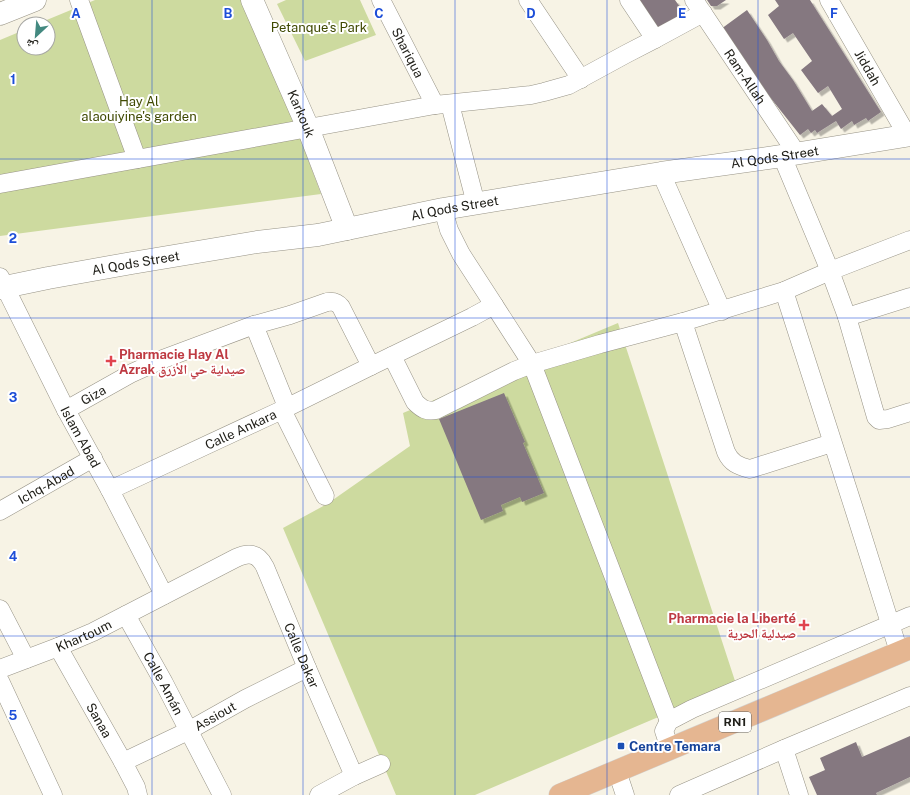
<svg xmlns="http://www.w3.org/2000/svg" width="910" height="795" viewBox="0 0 910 795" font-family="'Public Sans','Noto Naskh Arabic',sans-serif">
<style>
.green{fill:#cdda9f}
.building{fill:#857880;filter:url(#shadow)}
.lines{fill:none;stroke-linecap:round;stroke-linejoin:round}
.minor-casing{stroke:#979386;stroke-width:19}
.tertiary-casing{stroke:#979386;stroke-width:23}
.secondary-casing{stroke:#979386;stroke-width:23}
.primary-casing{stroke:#d3d2d1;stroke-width:23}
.minor{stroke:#fff;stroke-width:18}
.tertiary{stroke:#fff;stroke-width:22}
.secondary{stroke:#fff;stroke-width:22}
.primary{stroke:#e5b691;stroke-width:22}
.grid{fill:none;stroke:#1d4ed8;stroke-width:1;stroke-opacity:0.55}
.health-dot{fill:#e0444e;stroke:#fff;stroke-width:1.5}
.transit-dot{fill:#1a4fb4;stroke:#fff;stroke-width:1.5}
.labels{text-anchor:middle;stroke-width:4;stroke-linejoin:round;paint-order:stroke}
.shield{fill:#fff;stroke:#64635f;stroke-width:1}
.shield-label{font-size:12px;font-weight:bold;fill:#21201a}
.park-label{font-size:13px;fill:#404a03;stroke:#fff}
.street-label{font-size:13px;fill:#21201a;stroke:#fff}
.health-label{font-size:13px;font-weight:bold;fill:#be3a42;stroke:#fff;text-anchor:start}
.transit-label{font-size:13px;font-weight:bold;fill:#164399;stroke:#fff;text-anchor:start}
.grid-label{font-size:13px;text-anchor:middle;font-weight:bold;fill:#1d4ed8;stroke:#fff;stroke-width:4;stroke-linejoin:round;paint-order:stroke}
</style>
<defs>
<filter id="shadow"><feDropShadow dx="3.5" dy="3.5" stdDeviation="0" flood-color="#0004"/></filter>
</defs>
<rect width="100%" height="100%" fill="#f7f3e5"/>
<path class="green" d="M95,0h146l34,71 46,123 -321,42v-196l24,-10v18h24v-24h-11z
M286,0h74l16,35 -71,26 -28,-57z
M618,323l118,361 -261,111h-79l-113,-267 44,-24 83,-58 -7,-33z"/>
<path class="building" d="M638,0h37l12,17 -26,15z
M707,0h19l-9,6h-6z
M775,0h35l71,112 -13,9 -2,-3 -12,7 -2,-4 -11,8 -5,-8 -19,12 -2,-3 -4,3 -3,-4 -8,6 -46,-58 -33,-48 26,-19 20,30 12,21 14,19 19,31 10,-7 10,12 10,-7 -14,-23 -10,7 -17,-23 11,-9 -19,-28 -9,6 -16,-24 11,-9z
M504,393l21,49 -2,1 21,50 -22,9 -2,-5 -19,8 2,6 -22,9 -42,-101z
M910,736v41l-34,16 1,2h-60l-8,-18 16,-7 -5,-12 36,-16 6,15z"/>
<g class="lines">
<defs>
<g id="minor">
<path d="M79,0l58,159"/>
<path id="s1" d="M381,0l54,105"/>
<path d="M528,0l53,79"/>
<path id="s2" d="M694,0l103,154"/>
<path id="s3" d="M829,0l78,135"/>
<path d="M655,39l48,-26"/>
<path d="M450,104l26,100"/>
<path d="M782,156l48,115 17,46 29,100 3,3 9,-1 22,-7"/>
<path d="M661,173l61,138"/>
<path d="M0,184l435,-79 96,-10 13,-3 25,-7 57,-31 29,-15 -26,-39"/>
<path id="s4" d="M0,277l66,133 44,80 54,105"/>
<path d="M784,291l71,221 44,140"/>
<path d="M494,305l38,59 137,357"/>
<path d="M847,317l63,-20"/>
<path d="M683,322l43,130c5,11 12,14 24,17l82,-26"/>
<path d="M254,325l33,82"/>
<path d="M392,356l23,46c7,7 12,10 21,8l78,-39 18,-7 68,-20 83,-22 101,-31 46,-20 80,-31"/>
<path id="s5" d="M66,410l66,-37 31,-14 91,-34 36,-10 37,-13c6,-1 10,0 14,5l30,59 101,-49 22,-12 -33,-51 -12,-24 -6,-21"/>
<path d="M282,410l43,86"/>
<path id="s6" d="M110,490l172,-80 89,-44"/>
<path id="s7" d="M0,511l93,-53"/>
<path d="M0,609l26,50"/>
<path id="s8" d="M126,615l38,68 58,112"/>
<path id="s9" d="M58,647l65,115 13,25 2,8"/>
<path id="s10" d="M0,669l58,-22 35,-15 143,-74c13,-6 22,-5 29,9l42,101 47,108"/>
<path d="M0,681l53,114"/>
<path d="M670,749l-6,-18 5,-10 23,-12 218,-93"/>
<path d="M784,749l15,46"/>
<path id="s11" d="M123,762l65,-31 57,-32 62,-31"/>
<path d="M617,771l8,24"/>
<path d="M319,795l35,-19 27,-12"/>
<path d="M679,795l105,-46 126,-53"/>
</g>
<g id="tertiary">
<path id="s12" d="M252,0l56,128 39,101"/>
<path id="s13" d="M0,288l48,-10 84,-15 125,-21 61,-7 125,-26 218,-36 121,-17 128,-21"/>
</g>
<path id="secondary" d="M0,14l35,-14"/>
<path id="primary" d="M560,795l350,-147"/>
</defs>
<use href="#minor" class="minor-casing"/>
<use href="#tertiary" class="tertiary-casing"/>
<use href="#secondary" class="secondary-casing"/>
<use href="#primary" class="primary-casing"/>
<use href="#minor" class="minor"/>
<use href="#tertiary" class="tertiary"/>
<use href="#secondary" class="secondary"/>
<use href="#primary" class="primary"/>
</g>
<path class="grid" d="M152,0v795M303,0v795M455,0v795M607,0v795M758,0v795M0,159h910M0,318h910M0,477h910M0,636h910"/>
<g class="health-dot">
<path d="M109 355h4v4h4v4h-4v4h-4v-4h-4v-4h4z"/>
<path d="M802 619h4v4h4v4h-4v4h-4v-4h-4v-4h4z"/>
</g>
<rect class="transit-dot" x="617" y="742" width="8" height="8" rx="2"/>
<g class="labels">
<rect class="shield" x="719" y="712" width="32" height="20" rx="3"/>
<g class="shield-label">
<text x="735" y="726">RN1</text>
</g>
<g class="park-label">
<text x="319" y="32">Petanque's Park</text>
<text x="139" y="106">Hay Al<tspan x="139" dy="15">alaouiyine's garden</tspan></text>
</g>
<g class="street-label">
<text dy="5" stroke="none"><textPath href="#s1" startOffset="59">Shariqua</textPath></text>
<text dy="5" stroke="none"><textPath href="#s3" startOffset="78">Jiddah</textPath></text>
<text dy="5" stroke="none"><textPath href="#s2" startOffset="92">Ram-Allah</textPath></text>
<text dy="5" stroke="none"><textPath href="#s12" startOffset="124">Karkouk</textPath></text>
<text dy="5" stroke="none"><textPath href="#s13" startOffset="786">Al Qods Street</textPath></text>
<text dy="5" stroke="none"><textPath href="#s13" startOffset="462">Al Qods Street</textPath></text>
<text dy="5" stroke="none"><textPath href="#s13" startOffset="138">Al Qods Street</textPath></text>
<text dy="5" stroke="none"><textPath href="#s5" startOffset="31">Giza</textPath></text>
<text dy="5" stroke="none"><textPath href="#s6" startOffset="144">Calle Ankara</textPath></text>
<text dy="5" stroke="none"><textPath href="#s4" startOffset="179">Islam Abad</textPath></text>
<text dy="5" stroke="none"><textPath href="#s7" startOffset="53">Ichq-Abad</textPath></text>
<text dy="5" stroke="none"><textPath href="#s10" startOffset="90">Khartoum</textPath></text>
<text dy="5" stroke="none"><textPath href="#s10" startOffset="392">Calle Dakar</textPath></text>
<text dy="5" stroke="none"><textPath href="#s8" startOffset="78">Calle Amán</textPath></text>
<text dy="5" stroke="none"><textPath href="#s11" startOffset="103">Assiout</textPath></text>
<text dy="5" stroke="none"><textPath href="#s9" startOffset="84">Sanaa</textPath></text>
</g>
<g class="health-label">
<text x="119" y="359">Pharmacie Hay Al<tspan x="119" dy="15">Azrak صيدلية حي الأزرق</tspan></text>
<text x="796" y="623" text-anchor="end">Pharmacie la Liberté<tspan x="796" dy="15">صيدلية الحرية</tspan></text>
</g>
<g class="transit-label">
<text x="629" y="751">Centre Temara</text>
</g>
</g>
<g class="grid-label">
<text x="76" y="18">A</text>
<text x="228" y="18">B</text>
<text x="379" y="18">C</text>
<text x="531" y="18">D</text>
<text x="682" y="18">E</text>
<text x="834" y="18">F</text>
<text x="13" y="84">1</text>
<text x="13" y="243">2</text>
<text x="13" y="402">3</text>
<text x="13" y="561">4</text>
<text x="13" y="720">5</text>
</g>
<g transform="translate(36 36) rotate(206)"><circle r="19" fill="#ffffff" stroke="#a6a6a3"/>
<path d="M0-3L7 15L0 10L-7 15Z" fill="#438980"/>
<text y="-6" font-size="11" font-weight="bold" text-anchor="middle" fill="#21201a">ش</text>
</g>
</svg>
